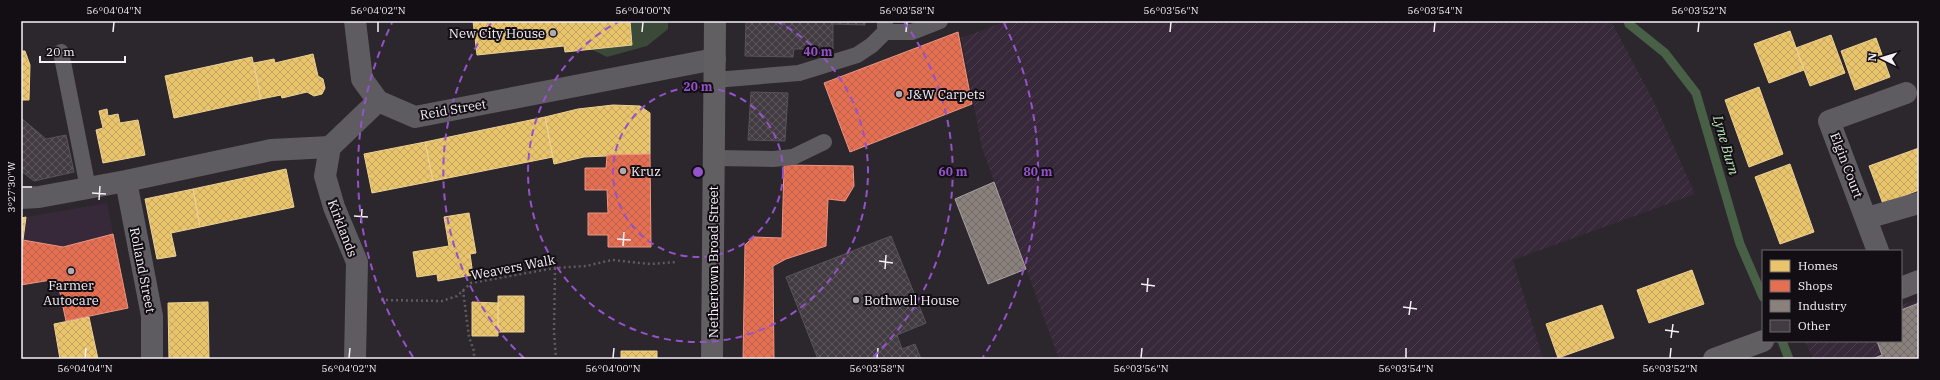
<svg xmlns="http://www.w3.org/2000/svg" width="1940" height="380" viewBox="0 0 1940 380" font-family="'IBM Plex Serif',serif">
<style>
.built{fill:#372939}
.industrial{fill:url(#industrial-furrows)}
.grass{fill:#3a4938}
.homes{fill:url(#homes-cross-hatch);stroke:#edd194}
.shops{fill:url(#shops-cross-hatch);stroke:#ec9583}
.industry{fill:url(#industry-cross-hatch);stroke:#aaa2a1}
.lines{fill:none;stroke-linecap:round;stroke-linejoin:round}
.stream{stroke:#486046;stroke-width:9}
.building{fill:url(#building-cross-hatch);stroke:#585358}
.path{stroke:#5f5c60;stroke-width:2.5;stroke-dasharray:2 3;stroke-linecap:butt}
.lane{stroke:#5e5c60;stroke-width:16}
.street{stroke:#5e5c60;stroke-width:22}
.secondary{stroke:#625f62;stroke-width:22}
.ticks{fill:none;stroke:#f6eff7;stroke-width:1.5}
.ring{fill:none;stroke:#9453ca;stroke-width:2;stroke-dasharray:7 5}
.poi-dot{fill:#afa9b0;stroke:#130e14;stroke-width:1.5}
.labels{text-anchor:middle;stroke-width:4;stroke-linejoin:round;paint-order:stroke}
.poi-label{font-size:13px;fill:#f6eff7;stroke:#130e14;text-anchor:start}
.street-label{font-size:13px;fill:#f6eff7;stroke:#130e14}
.water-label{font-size:14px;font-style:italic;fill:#b7e6b3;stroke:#130e14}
.centre{fill:#9453ca;stroke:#130e14;stroke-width:2}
.ring-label{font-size:12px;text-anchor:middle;font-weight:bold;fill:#9453ca;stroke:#130e14;stroke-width:4;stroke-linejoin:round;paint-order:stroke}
.neatline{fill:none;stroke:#f6eff7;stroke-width:1.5}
.ticks-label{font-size:10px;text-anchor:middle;fill:#f6eff7}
</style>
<defs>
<pattern id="industrial-furrows" width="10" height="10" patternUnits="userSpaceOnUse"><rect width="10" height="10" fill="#372939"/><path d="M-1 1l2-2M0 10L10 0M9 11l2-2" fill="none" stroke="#4b3e4d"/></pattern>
<pattern id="homes-cross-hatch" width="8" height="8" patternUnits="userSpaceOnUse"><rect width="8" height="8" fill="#e9c46a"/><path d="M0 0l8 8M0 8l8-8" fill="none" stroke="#c1a562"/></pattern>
<pattern id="shops-cross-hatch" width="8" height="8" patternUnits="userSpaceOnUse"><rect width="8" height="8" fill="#e76f51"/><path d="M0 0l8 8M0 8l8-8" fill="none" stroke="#b8634f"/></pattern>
<pattern id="industry-cross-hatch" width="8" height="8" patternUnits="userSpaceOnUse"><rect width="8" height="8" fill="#8a817c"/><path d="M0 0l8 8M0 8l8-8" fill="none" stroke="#706a68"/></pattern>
<pattern id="building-cross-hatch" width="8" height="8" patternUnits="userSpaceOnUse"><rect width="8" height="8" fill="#423c42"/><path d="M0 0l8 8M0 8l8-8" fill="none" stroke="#5e585e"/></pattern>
</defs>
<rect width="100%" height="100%" fill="#2c262d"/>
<path class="built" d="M107,203l21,105 -62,13 -9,-41 -36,5v-23l5,-45z"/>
<path class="industrial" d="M1007,21h602l3,2 41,77 42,94 -182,66 30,99h-484l-77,-211 -21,-110z
M1919,299v60h-106l-8,-18h96v-36z"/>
<path class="grass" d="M630,21h38v8l-21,17 -40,11 -16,-8 41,-4z"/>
<path class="homes" d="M473,21h157l2,24 -67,7 -1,-6 -87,9z
M1790,31l14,39 -35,13 -15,-39z
M1831,35l14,38 -35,13 -14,-38z
M1876,38l14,39 -35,13 -14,-39z
M21,51h4l5,14 -1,35h-8z
M313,54l5,22 5,3 2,9 -3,6 -8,2 -7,-4 -25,6 -1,-3 -20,4 -7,-36 20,-4 1,4z
M252,57l9,42 -87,19 -9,-42z
M1759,87l24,67 -34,13 -24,-67z
M613,105l27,1 10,7v41l-66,3 -30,7 -9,-47 33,-8z
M107,109l1,7 10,-2 2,9 18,-3 7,35 -42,8 -7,-33 7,-2 -4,-17z
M545,117l8,40 -120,24 -8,-39z
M425,142l8,39 -61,12 -8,-39z
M1919,148v42l-36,14 -14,-38z
M1790,164l24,68 -34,12 -25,-67z
M286,169l8,38 -94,20 -7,-38z
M193,189l7,38 -29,6 5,23 -19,3 -12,-60z
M469,213l7,40 -6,1 3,21 -35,6 -1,-7 -20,3 -4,-25 36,-6 -5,-29z
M26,217l-3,23 -2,22v-44z
M1692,270l12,34 -55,19 -12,-33z
M498,296h26v36h-26z
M208,302l1,57h-40l-1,-56z
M472,302l26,1v33h-26z
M1602,305l12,33 -56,20 -12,-34z
M89,317l9,42h-38l-6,-35z
M621,351h36v8h-36z"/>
<path class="shops" d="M958,32l14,72 -122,48 -26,-69z
M650,154l1,93h-43v-12h-20v-22h20l-1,-23h-22v-22h21l1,-13z
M784,165l69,1 1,20 -9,15 -17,-2 -2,47 -40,13 -13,7 1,93h-31l2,-114 8,-8 29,1z
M113,234l15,74 -62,13 -9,-42 -36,6 2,-45 40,7z"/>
<path class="industry" d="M994,182l32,87 -38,15 -33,-85z
M1919,303v56h-47l10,-4 -5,-14h24v-31z"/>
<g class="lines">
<path class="stream" d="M1628,21l1,3 36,29 31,40 44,151 23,53
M1782,341l7,18"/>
</g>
<path class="building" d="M746,21h119v4l-32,-1v25h-39l-1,8 -48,-1z
M751,92l37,1 -3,48 -37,-1z
M21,118l25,21 20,-4 8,37 -40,9 -13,-10z
M891,236l35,87 -29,12 5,14 13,-5 6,15h-103l-32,-82z"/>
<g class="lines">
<path class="path" d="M555,268l-1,64 2,27
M463,290l6,47 5,14v8
M381,300l61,1 15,-5 14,-13 84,-15 31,-2 26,-6 38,4 27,-2"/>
<path class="lane" d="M885,32h27l28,-11
M61,52l27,136
M715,80l84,-7 58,-18 15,-10 13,-13v-11
M714,158l59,1 20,-2 31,-15"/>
<path class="street" d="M355,21l7,58 16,22
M330,147l-5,29 9,31 23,55 -2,97
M126,181l26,135v43
M21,198l18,-1 87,-16 145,-31 59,-3 48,-46 37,16 300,-58
M1867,218l52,-15
M1878,251l-49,-130 77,-28"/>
<path class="secondary" d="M1901,288l18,-7
M712,359l3,-338
M1714,359l49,-18"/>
</g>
<path class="ticks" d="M113,32l1,-10M378,32v-10M642,32l1,-10M906,32l1,-10M1170,32l1,-10M1434,32l1,-10M1698,32l1,-10M22,187h10M92,193l14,1M99,200l1,-14M354,216l14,1M361,223l1,-14M617,239l14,1M623,246l1,-14M879,261l14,2M885,269l1,-14M1141,284l14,2M1147,292l1,-14M1403,307l14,2M1409,315l2,-14M1665,330l14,2M1671,338l2,-14M85,358l1,-10M349,358l1,-10M613,358l1,-10M877,358l1,-10M1141,358l1,-10M1406,358v-10M1670,358l1,-10"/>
<g class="ring">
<circle cx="698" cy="172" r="85"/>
<path d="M776 21A170 170 0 1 1 620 21"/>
<path d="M524 358A255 255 0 0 1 492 22M904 22A255 255 0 0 1 872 358"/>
<path d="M413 357A340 340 0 0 1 392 23M1004 23A340 340 0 0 1 983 357"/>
</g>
<g class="poi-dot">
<circle cx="553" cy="33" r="4"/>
<circle cx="899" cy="94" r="4"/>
<circle cx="623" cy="171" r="4"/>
<circle cx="71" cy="271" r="4"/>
<circle cx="856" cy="300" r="4"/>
</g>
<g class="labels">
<g class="poi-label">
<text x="545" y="38" text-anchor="end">New City House</text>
<text x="907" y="99">J&amp;W Carpets</text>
<text x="631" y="176">Kruz</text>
<text x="71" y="290" text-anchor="middle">Farmer<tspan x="71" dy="15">Autocare</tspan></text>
<text x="864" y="305">Bothwell House</text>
</g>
<g class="street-label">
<text transform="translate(453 109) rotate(-10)" y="5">Reid Street</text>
<text transform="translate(1847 165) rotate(69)" y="5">Elgin Court</text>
<text transform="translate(343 228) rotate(69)" y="5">Kirklands</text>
<text transform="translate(713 262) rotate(-90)" y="5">Nethertown Broad Street</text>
<text transform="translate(513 267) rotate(-11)" y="5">Weavers Walk</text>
<text transform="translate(143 270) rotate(79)" y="5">Rolland Street</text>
</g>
<g class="water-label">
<text transform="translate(1726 145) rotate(74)" y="5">Lyne Burn</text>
</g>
</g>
<circle cx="698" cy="172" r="6" class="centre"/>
<g class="ring-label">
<text x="818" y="56">40 m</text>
<text x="698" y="91">20 m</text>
<text x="953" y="176">60 m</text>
<text x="1038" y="176">80 m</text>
</g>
<rect width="1940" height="380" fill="none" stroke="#130e14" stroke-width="44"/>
<rect x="1762" y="250" width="140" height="92" fill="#130e14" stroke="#6e686f"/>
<rect x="1770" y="260" width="20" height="12" fill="#e9c46a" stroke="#6e686f"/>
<text x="1798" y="270" font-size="12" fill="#f6eff7">Homes</text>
<rect x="1770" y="280" width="20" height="12" fill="#e76f51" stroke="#6e686f"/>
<text x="1798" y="290" font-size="12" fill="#f6eff7">Shops</text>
<rect x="1770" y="300" width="20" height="12" fill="#8a817c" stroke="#6e686f"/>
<text x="1798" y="310" font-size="12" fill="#f6eff7">Industry</text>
<rect x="1770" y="320" width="20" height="12" fill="#423c42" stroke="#6e686f"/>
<text x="1798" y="330" font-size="12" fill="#f6eff7">Other</text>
<g transform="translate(1882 58) rotate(275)" stroke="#130e14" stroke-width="3" paint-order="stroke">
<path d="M0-3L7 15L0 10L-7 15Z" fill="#f6eff7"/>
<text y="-6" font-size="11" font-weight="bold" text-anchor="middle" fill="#f6eff7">N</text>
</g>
<path d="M40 56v6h85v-6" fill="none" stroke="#f6eff7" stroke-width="2"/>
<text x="46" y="56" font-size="12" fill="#f6eff7" stroke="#130e14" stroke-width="3" paint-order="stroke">20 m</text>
<rect x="22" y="22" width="1896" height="336" class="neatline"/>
<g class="ticks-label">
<text x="114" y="14">56°04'04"N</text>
<text x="378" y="14">56°04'02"N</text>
<text x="643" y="14">56°04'00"N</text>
<text x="907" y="14">56°03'58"N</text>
<text x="1171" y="14">56°03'56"N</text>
<text x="1435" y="14">56°03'54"N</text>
<text x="1699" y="14">56°03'52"N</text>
<text transform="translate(11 187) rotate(-90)" y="4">3°27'30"W</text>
<text x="85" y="372">56°04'04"N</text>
<text x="349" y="372">56°04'02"N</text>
<text x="613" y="372">56°04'00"N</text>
<text x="877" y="372">56°03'58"N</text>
<text x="1141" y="372">56°03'56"N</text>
<text x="1406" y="372">56°03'54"N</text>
<text x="1670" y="372">56°03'52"N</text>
</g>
</svg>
